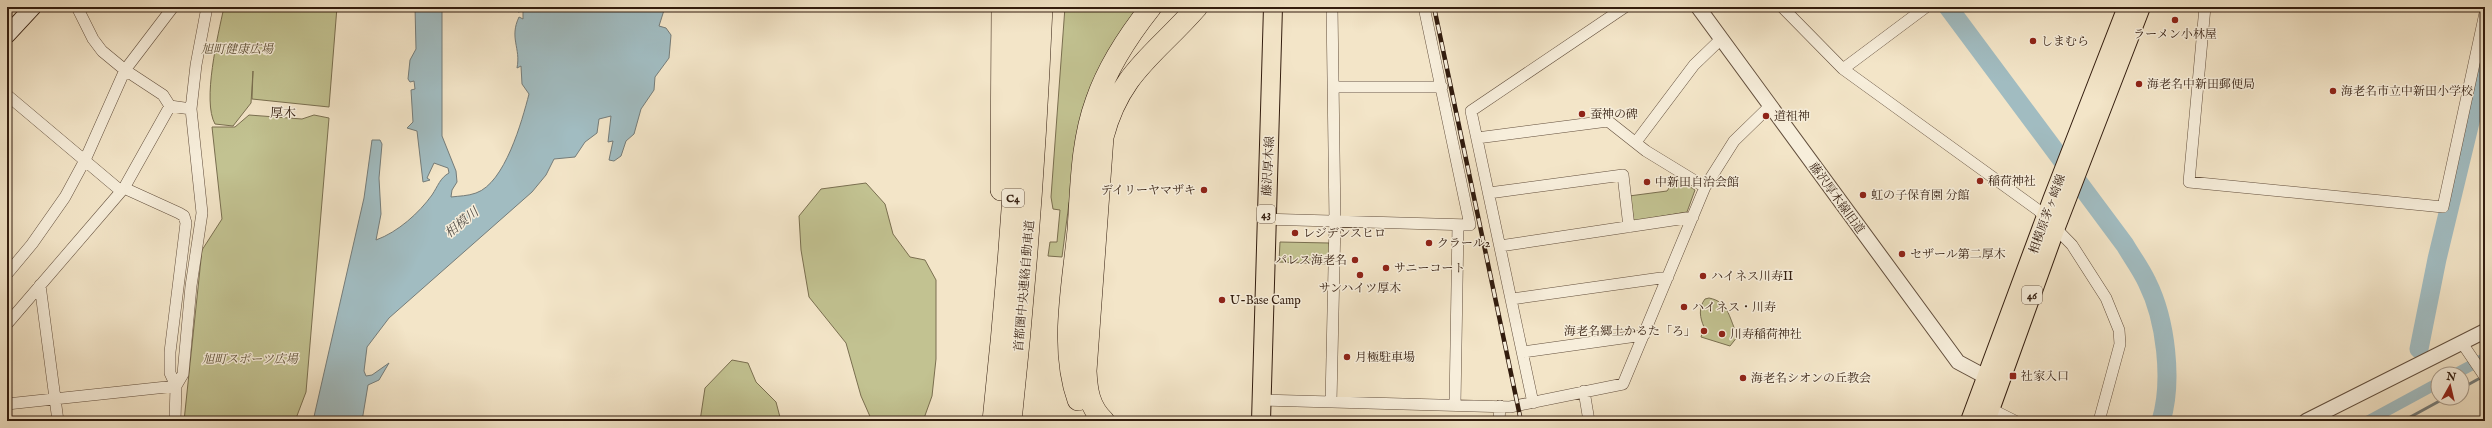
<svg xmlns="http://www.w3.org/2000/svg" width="2492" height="428" viewBox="0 0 2492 428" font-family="'IM FELL English','Noto Serif JP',serif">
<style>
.green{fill:#c2c291;stroke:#7a6f50}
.water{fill:#a1bcc1;stroke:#757c79}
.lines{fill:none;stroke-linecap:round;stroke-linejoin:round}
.stream{stroke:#757c79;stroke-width:3}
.canal{stroke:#a1bcc1;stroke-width:11}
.river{stroke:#a1bcc1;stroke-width:19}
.minor-casing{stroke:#624e3c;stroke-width:12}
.tertiary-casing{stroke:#624e3c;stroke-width:16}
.secondary-casing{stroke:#321c0e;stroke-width:18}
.primary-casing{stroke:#321c0e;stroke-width:20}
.motorway-casing{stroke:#321c0e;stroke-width:22}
.minor{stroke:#f7eedb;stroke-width:11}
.tertiary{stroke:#f7eedb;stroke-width:14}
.secondary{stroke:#f7eedb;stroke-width:16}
.primary{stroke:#f3e5c8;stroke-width:18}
.motorway{stroke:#f3e5c8;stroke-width:21}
.rail-casing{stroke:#321c0e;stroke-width:4.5}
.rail{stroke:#f7eedb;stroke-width:3;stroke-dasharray:9;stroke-linecap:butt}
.poi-dot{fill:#8f2418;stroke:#f7eedb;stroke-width:1.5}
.labels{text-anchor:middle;stroke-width:3;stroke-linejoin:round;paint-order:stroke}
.shield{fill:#f7eedb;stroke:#6d5b4c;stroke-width:1}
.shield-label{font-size:11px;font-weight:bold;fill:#321c0e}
.poi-label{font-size:12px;fill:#321c0e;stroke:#f7eedb;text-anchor:start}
.park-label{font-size:12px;font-style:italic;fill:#5d4e35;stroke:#f7eedb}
.street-label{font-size:12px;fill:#321c0e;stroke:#f7eedb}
.neighbourhood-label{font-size:13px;fill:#321c0e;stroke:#f7eedb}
.water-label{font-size:13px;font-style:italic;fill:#59544d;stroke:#f7eedb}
</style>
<rect width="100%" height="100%" fill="#f3e5c8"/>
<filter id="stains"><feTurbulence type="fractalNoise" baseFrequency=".005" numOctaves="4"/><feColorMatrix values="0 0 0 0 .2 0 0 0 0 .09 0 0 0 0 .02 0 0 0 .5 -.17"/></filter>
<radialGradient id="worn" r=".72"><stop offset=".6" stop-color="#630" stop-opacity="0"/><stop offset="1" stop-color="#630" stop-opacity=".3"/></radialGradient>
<path class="green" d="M224,7h113l-8,100 -77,-8 1,-28 -2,32 -18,23 -18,-2c-13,-23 3,-89 9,-117z
M1065,7h80l-10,13 -66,183 -7,54 -14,-1 2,-14h7l3,-32 -7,-1 -2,-12z
M249,115l53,4 12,-4 15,3 -23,274 -11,29h-111l18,-171 20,-31 -10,-92h23z
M1676,178l19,12 -8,22 -53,9 -5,-25 38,-5z
M866,183l19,21 8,30 17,23 15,3 11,20v79l-4,37 -9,25h-51l-11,-25 -15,-53 -37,-46 -8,-47 -2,-34 22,-27z
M1280,242l49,1 2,21 -52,-2z
M1709,298c21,4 20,22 29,38l-8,10 -29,-9 3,-10c-4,-9 -6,-19 1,-28z
M732,360l16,3 8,19 20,20 5,19h-81l5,-33z"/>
<path class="water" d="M415,7h27v129l14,35 1,11 -5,8 -1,7c8,-1 17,-1 25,-4 29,-10 46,-72 53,-99l-7,-10 -1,-18 -4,2c4,-20 -8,-30 2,-51l4,2v-8l-5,1 3,-5h144l-6,19 7,2 5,7 -2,23 -14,19 -1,13 -13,19 -7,25 -8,7 -5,15 -7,5 -5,-1 4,-19 -5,1 3,-26 -12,3 -2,14 -12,9 -10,15 -21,2 -8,16 -14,17 -143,126 -22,29 -3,24 2,5 6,-1 17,-12 -10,17 -11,5 -6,36h-49l51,-223 8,-58h8l2,4 -3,34 2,36 -5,26c22,-8 43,-27 56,-45 6,-9 8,-17 17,-22l-1,-5 -14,-5 -7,15 3,2 -7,2 -6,-51 -10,-3 6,-6 -2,-32 4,-1 -1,-8 -4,1 -2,-3 2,-19 6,-11z"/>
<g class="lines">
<path class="stream" d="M2462,388l20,-11
M2403,421l42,-23"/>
<path class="canal" d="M2455,374l30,-16
M2368,421l70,-38"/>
<path class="river" d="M1948,7l177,238c7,12 16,24 22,37 19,38 26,99 14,139
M2419,349l18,-90 48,-199"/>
<defs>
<path id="minor" d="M1782,7l61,62 195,141 34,35 34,53 13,32 1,14 -21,77
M2205,7l-16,175 254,25 42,-194
M1843,69l83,-62
M1333,87h109
M7,95l114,96
M170,106l21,3
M1477,138l131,-17 38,30 59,36
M1636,142l58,-77 27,-26
M124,188l55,25 5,3 2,7 -16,129v21l6,13 -1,35
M1489,193l134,-18 6,52
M1265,219l205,6 -46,-218
M1500,246l193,-29
M7,274l25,-30 33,-47 20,-37 40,-90 48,-63
M40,285l18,136
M1512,299l156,-22
M7,324l117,-136 46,-82 -7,-11 -38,-25 -23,-19 -9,-12 -16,-32
M2462,343l23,34
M1523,352l121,-17
M176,386l7,-12 8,-88 11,-73 -11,-104 5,-44 11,-58
M1584,391l5,30
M1261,400l249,7 113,-23 82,-197 29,-46 36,-35
M1331,402l4,-180 -3,-215
M1533,403l-62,-292 154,-104
M7,404l169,-18
M1455,405l3,-180
M1991,409l24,12
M1499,421l1,-15"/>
<path id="tertiary" d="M1698,7l260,355 28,15
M2306,421l179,-90"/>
<path id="secondary" d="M7,35l26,-28"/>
<path id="primary" d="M1261,421l12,-414
M1970,421l82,-221 75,-193
M1986,421l70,-194 85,-220"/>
<path id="motorway" d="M1001,190l1,-183
M1078,400c-19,-53 -5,-116 0,-170 3,-43 3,-88 18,-129 12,-35 32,-65 55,-94
M993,421c15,-138 25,-275 30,-414
M1011,421c15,-138 25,-276 31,-414
M1104,421c-15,-14 -17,-31 -18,-50l17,-234c17,-65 53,-83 94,-130"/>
</defs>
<use href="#minor" class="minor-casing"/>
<use href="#tertiary" class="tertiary-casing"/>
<use href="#secondary" class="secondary-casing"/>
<use href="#primary" class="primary-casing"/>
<use href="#motorway" class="motorway-casing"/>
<use href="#minor" class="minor"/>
<use href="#tertiary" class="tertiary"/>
<use href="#secondary" class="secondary"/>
<use href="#primary" class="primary"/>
<use href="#motorway" class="motorway"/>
<defs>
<path id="rail" d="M1434,7l87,414"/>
</defs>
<use href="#rail" class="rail-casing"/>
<use href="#rail" class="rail"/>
</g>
<g class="poi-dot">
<circle cx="2175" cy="20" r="4"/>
<circle cx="2033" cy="41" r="4"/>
<circle cx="2139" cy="84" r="4"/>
<circle cx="2333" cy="91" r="4"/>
<circle cx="1582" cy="114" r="4"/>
<circle cx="1766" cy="116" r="4"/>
<circle cx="1980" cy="181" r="4"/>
<circle cx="1647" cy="182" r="4"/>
<circle cx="1204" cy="190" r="4"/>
<circle cx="1863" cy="195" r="4"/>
<circle cx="1295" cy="233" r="4"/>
<circle cx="1429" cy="243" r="4"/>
<circle cx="1902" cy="254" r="4"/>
<circle cx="1355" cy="260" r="4"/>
<circle cx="1386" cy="268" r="4"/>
<circle cx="1360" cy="275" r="4"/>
<circle cx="1703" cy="276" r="4"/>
<circle cx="1222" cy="300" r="4"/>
<circle cx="1684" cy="307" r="4"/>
<circle cx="1704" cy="331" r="4"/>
<circle cx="1722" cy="334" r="4"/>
<circle cx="1347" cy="357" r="4"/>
<rect x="2009" y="372" width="8" height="8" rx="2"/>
<circle cx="1743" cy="378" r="4"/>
</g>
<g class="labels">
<g class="shield">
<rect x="1002" y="189" width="22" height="18" rx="3"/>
<rect x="1257" y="205" width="18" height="18" rx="3"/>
<rect x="2022" y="286" width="20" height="18" rx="3"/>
</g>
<g class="shield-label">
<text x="1013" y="202">C4</text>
<text x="1266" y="218">43</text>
<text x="2032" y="299">46</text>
</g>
<g class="poi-label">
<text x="2175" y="38" text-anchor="middle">ラーメン小林屋</text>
<text x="2041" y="45">しまむら</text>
<text x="2147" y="88">海老名中新田郵便局</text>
<text x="2341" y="95">海老名市立中新田小学校</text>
<text x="1590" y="118">蚕神の碑</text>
<text x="1774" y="120">道祖神</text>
<text x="1988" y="185">稲荷神社</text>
<text x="1655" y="186">中新田自治会館</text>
<text x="1196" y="194" text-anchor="end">デイリーヤマザキ</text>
<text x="1871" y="199">虹の子保育園 分館</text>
<text x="1303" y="237">レジデンスヒロ</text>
<text x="1437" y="247">クラール2</text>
<text x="1910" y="258">セザール第二厚木</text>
<text x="1347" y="264" text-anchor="end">パレス海老名</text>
<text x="1394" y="272">サニーコート</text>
<text x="1711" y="280">ハイネス川寿II</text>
<text x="1360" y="292" text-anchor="middle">サンハイツ厚木</text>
<text x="1230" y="304">U-Base Camp</text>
<text x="1692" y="311">ハイネス・川寿</text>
<text x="1696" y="335" text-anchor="end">海老名郷土かるた「ろ」</text>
<text x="1730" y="338">川寿稲荷神社</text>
<text x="1355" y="361">月極駐車場</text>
<text x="2021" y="380">社家入口</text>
<text x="1751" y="382">海老名シオンの丘教会</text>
</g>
<g class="park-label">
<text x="237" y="53">旭町健康広場</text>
<text x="250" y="363">旭町スポーツ広場</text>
</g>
<g class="street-label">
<text transform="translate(1268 166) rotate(-87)" y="4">藤沢厚木線</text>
<text transform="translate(1837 198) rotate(54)" y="4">藤沢厚木線旧道</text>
<text transform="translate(2047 214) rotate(-70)" y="4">相模原茅ヶ崎線</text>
<text transform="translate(1024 286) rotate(-85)" y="4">首都圏中央連絡自動車道</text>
</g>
<g class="neighbourhood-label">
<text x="283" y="117">厚木</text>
</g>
<g class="water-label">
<text transform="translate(461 222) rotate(-39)" y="5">相模川</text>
</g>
</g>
<rect width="2492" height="428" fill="none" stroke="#f3e5c8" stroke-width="24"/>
<rect x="8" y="8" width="2476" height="412" fill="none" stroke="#321c0e" stroke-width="2"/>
<rect x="12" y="12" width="2468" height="404" fill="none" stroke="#321c0e"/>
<g transform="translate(2450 386) rotate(8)"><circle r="19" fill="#f7eedb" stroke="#a89a89"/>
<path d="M0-3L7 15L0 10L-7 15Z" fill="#8f2418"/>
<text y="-6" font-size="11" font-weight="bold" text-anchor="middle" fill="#321c0e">N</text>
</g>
<rect width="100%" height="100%" filter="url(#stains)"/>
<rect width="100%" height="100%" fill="url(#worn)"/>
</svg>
